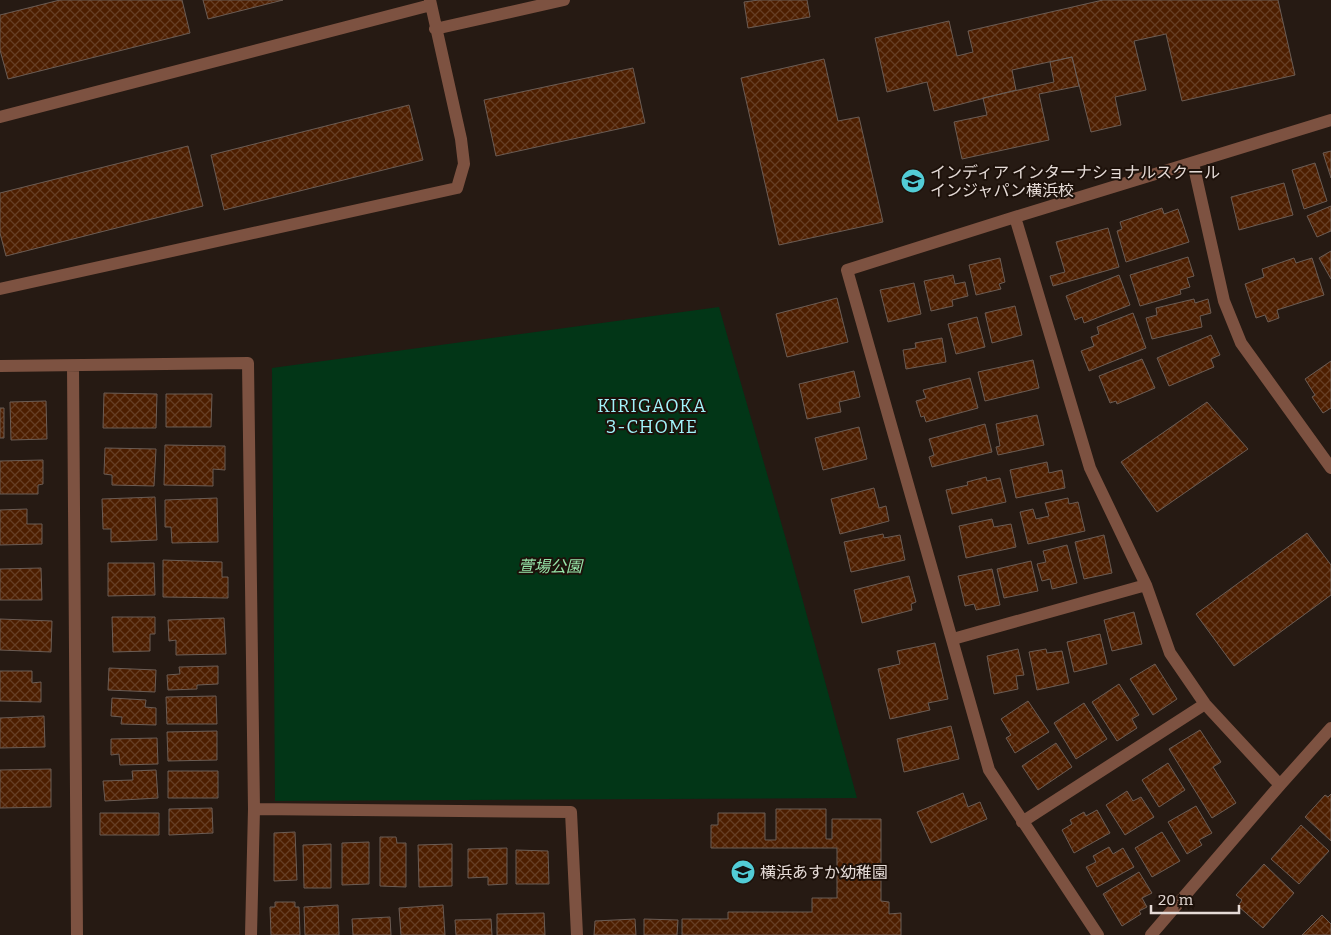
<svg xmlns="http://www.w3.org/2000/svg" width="1331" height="935" viewBox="0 0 1331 935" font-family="Bitter,'Noto Sans JP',serif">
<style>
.green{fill:#023617}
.building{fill:url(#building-cross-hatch);stroke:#6b5c54}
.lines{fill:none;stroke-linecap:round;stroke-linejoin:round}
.minor{stroke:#7d5241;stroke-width:12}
.labels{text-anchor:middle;stroke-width:4;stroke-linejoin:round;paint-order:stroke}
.poi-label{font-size:16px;fill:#e5dbd7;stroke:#1d110a;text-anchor:start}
.park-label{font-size:16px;font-style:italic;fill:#96e3a8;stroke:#1d110a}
.neighbourhood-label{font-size:18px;letter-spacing:1px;fill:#a2f4fb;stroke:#1d110a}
</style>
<defs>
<pattern id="building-cross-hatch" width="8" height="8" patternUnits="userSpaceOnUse" patternTransform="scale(1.25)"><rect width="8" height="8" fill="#4d1e00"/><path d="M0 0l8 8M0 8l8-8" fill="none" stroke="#663e24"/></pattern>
</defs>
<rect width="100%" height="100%" fill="#261a13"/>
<path class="green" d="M719,307l68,236 70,255 -582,3 -3,-433z"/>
<path class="building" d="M60,0h122l8,33 -182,46 -8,-29v-35z
M203,0h80l-75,19z
M759,0h48l3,17 -62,11 -4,-26z
M1103,0h175l17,75 -113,26 -16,-67 -32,7 12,49 -31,7 6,28 -30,7 -19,-75 -60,13 4,20 -82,21 -7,-29 -40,10 -12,-54 74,-17 8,35 16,-4 -5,-21z
M1072,57l7,29 -40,8 10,46 -87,19 -8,-37 33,-7 -4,-17 71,-16 -4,-20z
M824,59l14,62 21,-4 24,105 -104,23 -38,-167z
M633,68l12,55 -149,33 -12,-56z
M409,105l14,55 -199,50 -13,-55z
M188,146l15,60 -197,50 -6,-23v-40z
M1331,151v27l-8,-25z
M1315,163l12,38 -23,8 -12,-39z
M1284,183l9,32 -54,15 -8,-33z
M1331,206v25l-14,6 -10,-21z
M1162,208l2,6 14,-5 11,33 -63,20 -9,-31 5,-2 -2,-7z
M1108,228l11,39 -66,19 -3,-10 15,-4 -9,-30z
M1331,251v28l-12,-21z
M1188,257l6,19 -7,2 3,9 -10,3 1,4 -41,12 -10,-31z
M1000,258l5,24 -6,2 2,5 -25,6 -7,-30z
M1294,258l2,5 16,-5 12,37 -47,15 2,8 -11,4 -3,-7 -9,3 -11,-34 19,-7 -2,-8z
M953,275l2,9 10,-2 3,14 -16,4 1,6 -22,5 -7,-30z
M1119,275l11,30 -46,18 -2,-6 -7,3 -9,-24z
M914,283l7,31 -33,8 -8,-32z
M837,298l11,44 -61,15 -11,-43z
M1194,299l1,4 13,-4 3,14 -11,3 2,11 -50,12 -6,-21 11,-3 -1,-7z
M1015,306l7,29 -30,8 -7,-30z
M1133,313l13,35 -57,23 -8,-20 13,-5 -3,-9 8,-3 -2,-7z
M977,317l8,30 -29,7 -8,-30z
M1211,335l9,20 -9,4 3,8 -45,19 -12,-28z
M942,338l4,24 -40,7 -3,-19 13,-2 -1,-5z
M1142,359l13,29 -38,16 -1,-3 -6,2 -11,-27z
M1033,360l6,28 -54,13 -7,-29z
M1331,361v47l-8,5 -11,-16 3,-2 -10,-16z
M854,371l6,26 -21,5 2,10 -34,7 -8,-35z
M970,378l8,30 -52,14 -2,-6 -3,1 -5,-16 10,-3 -3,-8z
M104,393l53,1 -1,34h-53z
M166,394h46l-1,33h-45z
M46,401l1,38 -36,1 -1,-38z
M1207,402l41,47 -91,63 -36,-50z
M0,408h4v30h-4z
M1037,415l7,30 -46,10 -2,-8 4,-1 -4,-22z
M985,424l7,28 -60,15 -3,-10 5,-2 -5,-16z
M859,427l8,32 -44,11 -8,-32z
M165,445l60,1v24l-12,-1v17l-49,-1z
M105,448l51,1 -2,37 -42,-1v-10l-8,-1z
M43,460v24l-5,1v9h-38v-33z
M1047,462l2,11 13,-3 3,18 -49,10 -6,-28z
M986,477l1,4 13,-3 6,24 -54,12 -6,-24 22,-5 -1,-3z
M874,488l5,20 7,-2 3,15 -49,13 -9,-35z
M155,497l2,43 -46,2v-13h-8l-1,-30z
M217,498l1,44 -46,1 -1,-16h-6v-27z
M1068,498l1,6 9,-2 7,29 -57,13 -8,-32 13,-3 3,10 13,-3 -4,-13z
M27,509v15h15v20l-42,1v-35z
M992,519l2,8 17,-3 5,23 -50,11 -7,-32z
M1307,533l24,32v30l-97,71 -38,-52z
M883,534l1,4 16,-3 5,25 -54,12 -7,-30z
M1104,535l8,38 -28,6 -9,-37z
M1067,545l10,38 -25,6 -2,-10 -8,2 -5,-17 9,-2 -3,-11z
M163,560l59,2v15h6v21l-65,-1z
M1031,561l7,30 -34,7 -7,-29z
M108,563h46l1,32 -47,1z
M41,568l1,32h-42v-31z
M992,569l8,36 -24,5 -2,-6 -9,2 -7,-30z
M909,576l7,26 -5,2 1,6 -50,13 -8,-33z
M1134,612l8,32 -30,7 -8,-31z
M112,617h43v17h-5v17l-37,1z
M224,618l2,36 -50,1v-15l-7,1 -1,-21z
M0,619l52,2 -1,31 -51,-2z
M1100,634l7,30 -33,8 -7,-30z
M935,643l13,56 -20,4 2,7 -40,9 -12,-50 22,-5 -3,-13z
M1018,649l6,26 -8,1 2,13 -24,5 -7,-38z
M1046,649l1,4 15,-2 7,32 -32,7 -8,-38z
M1155,664l22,35 -24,16 -23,-36z
M218,666v18l-21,1v4l-29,1 -1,-15 13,-1 -1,-7z
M109,668l47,2 -1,22 -47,-2z
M0,671h32v12l9,-1v20l-41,-1z
M1119,684l20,31 -7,4 5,9 -20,13 -25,-39z
M216,696l1,28h-50l-1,-27z
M112,698l34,2 -1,7 11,1v17l-35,-1 1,-7 -11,-1z
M1028,701l21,31 -34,21 -9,-15 5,-3 -10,-16z
M1084,703l23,36 -31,20 -22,-36z
M44,716l1,31 -45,1v-30z
M951,726l8,33 -55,13 -7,-33z
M1200,730l21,32 -8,5 23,36 -24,15 -43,-69z
M217,731v29l-49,1 -1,-29z
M157,738l1,26 -38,1 -1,-11 -8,1v-16z
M1056,743l16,24 -34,23 -16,-24z
M1168,763l17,27 -26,17 -17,-27z
M51,769v38l-51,1v-38z
M156,770l2,28 -53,3 -2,-20 30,-1 -1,-9z
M168,771h50v27h-50z
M1127,791l6,10 8,-4 13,20 -29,18 -19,-30z
M963,793l5,14 12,-5 7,17 -56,24 -14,-31z
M1331,794v47l-26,-24 20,-22 3,2z
M1196,806l16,27 -13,7 3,5 -15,9 -19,-32z
M212,808l1,25 -44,2v-26z
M776,809h50v30h6v-20h49v82l8,1v12l12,-1v22h-219v-16h46v-7h84v-14h25v-50h-126v-23h7v-12h47v27h11z
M1097,810l13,23 -36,20 -12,-23 10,-6 -2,-4 14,-8 2,4z
M100,813h59v22h-59z
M1301,825l28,26 -30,33 -28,-25z
M295,832l2,48 -23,1v-48z
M1162,832l18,29 -28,16 -17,-29z
M380,837h16l1,6h9v44l-26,-1z
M369,842v42l-27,1v-42z
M331,844v44h-27l-1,-43z
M452,844v42l-33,1 -1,-42z
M1109,847l4,7 10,-6 11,19 -37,20 -11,-20 10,-5 -3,-6z
M507,848v36l-19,1v-8l-20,1v-29z
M516,850l32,1 1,33h-33z
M1264,864l30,29 -31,35 -25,-22 4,-6 -6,-5z
M1139,872l13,21 -10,5 5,9 -8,4 2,3 -19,12 -19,-32z
M275,902h20v5h4l1,28h-29l-1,-28h5z
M338,905l1,30h-34l-1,-28z
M443,905l2,30h-44l-2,-27z
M544,913l1,22h-48v-21z
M1322,915l9,9v11h-29z
M390,917l1,18h-38l-1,-16z
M491,919l1,16h-36l-1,-15z
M635,919l1,16h-42l1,-14z
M644,919l34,1 -1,15h-33z"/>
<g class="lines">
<path class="minor" d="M435,29l129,-29
M0,117l431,-112
M1193,163l31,138 17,42 90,125
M1015,217l75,251 56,117 24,68 35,51 75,81
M0,289l457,-101 7,-24 -3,-25 -31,-139
M0,366l248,-3 6,446 -3,126
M73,366l4,569
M953,639l193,-54
M254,809l317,3 6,123
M1022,822l183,-118
M1098,935l-109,-165 -142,-500 168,-53 316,-97
M1151,935l129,-150 51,-57"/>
</g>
<defs>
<symbol id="school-disc" viewBox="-11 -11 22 22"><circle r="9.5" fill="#52ccd6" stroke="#1d110a"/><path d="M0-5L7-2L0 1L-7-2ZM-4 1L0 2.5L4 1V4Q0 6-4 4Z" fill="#111"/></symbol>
</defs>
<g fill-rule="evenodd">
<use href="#school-disc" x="899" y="167" width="28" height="28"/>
<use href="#school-disc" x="729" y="858" width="28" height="28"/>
</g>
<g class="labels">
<g class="poi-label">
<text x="930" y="178">インディア インターナショナルスクール<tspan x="930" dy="18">インジャパン横浜校</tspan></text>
<text x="760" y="878">横浜あすか幼稚園</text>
</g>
<g class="park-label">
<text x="550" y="572">萱場公園</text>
</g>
<g class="neighbourhood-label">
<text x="652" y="412">KIRIGAOKA<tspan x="652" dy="21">3-CHOME</tspan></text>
</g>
</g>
<path d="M1151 905v8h88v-8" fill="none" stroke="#e5dbd7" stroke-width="2.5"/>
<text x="1158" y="905" font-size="15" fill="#e5dbd7" stroke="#1d110a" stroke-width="4" paint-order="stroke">20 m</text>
</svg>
